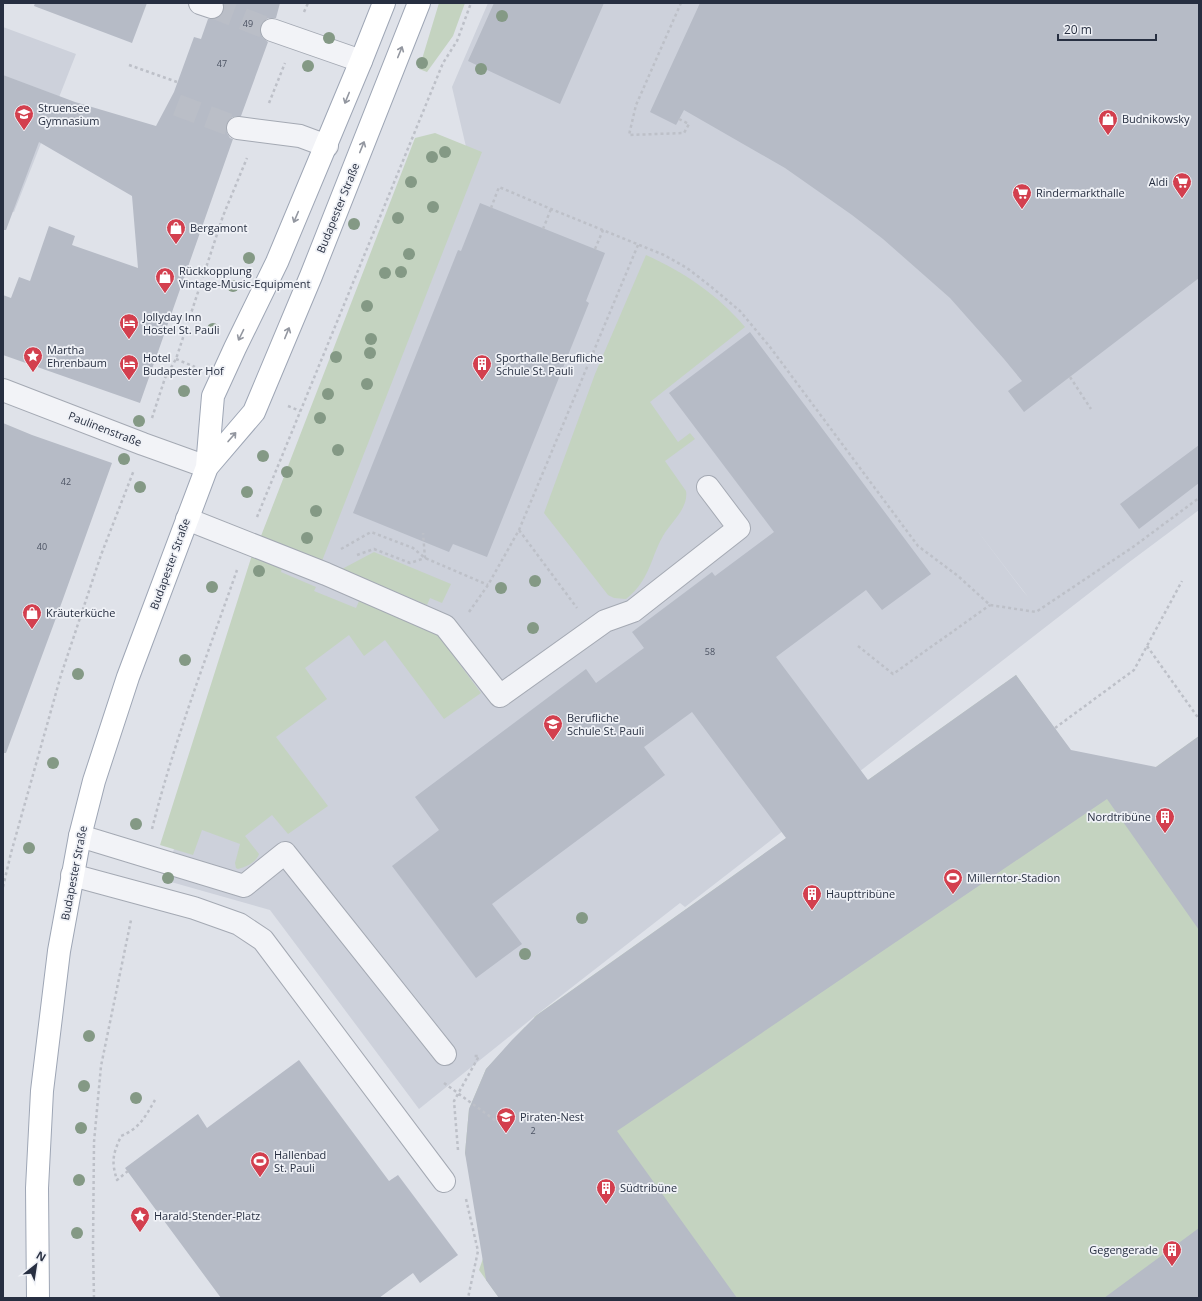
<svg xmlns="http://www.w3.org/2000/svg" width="1202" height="1301" viewBox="0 0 1202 1301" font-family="'Open Sans',sans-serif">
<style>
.built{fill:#cdd1db;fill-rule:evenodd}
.green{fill:#c4d3c0}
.building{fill:#b6bbc6}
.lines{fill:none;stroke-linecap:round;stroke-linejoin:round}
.minor-tunnel{stroke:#babec7;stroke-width:22;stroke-dasharray:22 11;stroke-linecap:butt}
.minor-casing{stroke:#a4a9b3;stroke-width:24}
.major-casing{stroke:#9ea6b5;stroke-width:24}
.path{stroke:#bdc0c8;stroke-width:2.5;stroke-dasharray:3 3;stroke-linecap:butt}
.minor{stroke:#f2f3f7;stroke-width:22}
.major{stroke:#fff;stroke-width:22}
.tree{fill:#849985}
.oneway{stroke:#9397a0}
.labels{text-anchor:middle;stroke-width:3.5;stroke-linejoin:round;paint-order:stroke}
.number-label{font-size:9px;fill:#4b5262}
.poi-label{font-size:11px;fill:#272f41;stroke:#eff1f6;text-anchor:start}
.street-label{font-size:11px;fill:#272f41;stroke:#eff1f6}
</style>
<rect width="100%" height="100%" fill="#dfe2e9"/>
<path class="built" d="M488,3h711v507l-71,53 -443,344 -5,-4 -145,113 -116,93 -149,-199 -106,-30 105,-326 198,-403 -15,-64zM973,525l55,72 -5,-6z
M3,27l73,27 -62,158 -11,-3z"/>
<path class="green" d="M439,3h26l-12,33 -26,36 -8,-3z
M435,133l47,19 -160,409 -61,-25 154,-398z
M646,255c38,17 72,40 99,72l-95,75 28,40 12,-9 5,6 -30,22 21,30c3,17 -15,31 -23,45 -9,15 -12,33 -22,47 -4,6 -9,11 -15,16l-12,-1 -6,-3 -64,-82 51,-139z
M374,552l77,32 -9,19 -12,-5 -3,7 -85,-36z
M252,555l30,12 -1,5 35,15 -2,4 42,17 3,-7 79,34 43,58 -37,26 -59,-79 -21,16 -15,-21 -44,33 22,31 -51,38 52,69 -40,28 -16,-19 -27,21 14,18c-3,9 -13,13 -21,15l-2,-1 -1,-5 5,-19 -38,-14 -9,25 -33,-10z
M1016,675l60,83 73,14 50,-36v562h-700l-20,-28 9,-26 -23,-91 4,-44 17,-40 39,-42 6,8 9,-9 -6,-9z"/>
<path class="building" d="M35,3h112l-15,40 -98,-37z
M224,3h56l-4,15h-7l-5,2 -4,6v7l3,5 5,4 -27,74 -8,1 -5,3 -2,6 1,7 3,5 3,1 -93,264 -137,-48v-60l8,3 8,-21 11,4 19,-55 26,10 -3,9 66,23 -6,-72 -93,-54 -33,88h-3v-155l72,27 81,24 18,-34 20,-55 7,2 7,-20h7l6,-3 3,-5z
M494,3h110l-44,101 -92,-43z
M700,3h499v275l-175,134 -16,-21 14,-10 -18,-22 -54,-61 -67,-59 -31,-24 -67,-47 -101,-58 -8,15 -26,-13z
M480,203l125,50 -19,48 3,2 -102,254 -34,-13 -4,8 -96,-39 105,-263 3,1z
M750,332l181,242 -49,36 -16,-20 -90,67 92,123 148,-105 55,75 85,17 43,-31v194l-92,-131 -490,332 120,167h-238l-13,-18 -21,-127 4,-44 17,-40 26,-29 25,-25 249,-177 -94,-126 -48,35 21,28 -173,129 30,40 -46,34 -84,-112 47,-36 -24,-33 171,-128 10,14 48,-35 -12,-16 80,-60 3,4 59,-44 -105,-139z
M3,423l29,12 80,28 -49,136 -57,154h-3z
M1199,445v38l-60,46 -19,-25z
M299,1060l90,121 9,-6 60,80 -38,28 -7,-10 -34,25h-158l-96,-130 73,-54 9,14z
M1199,1228v70h-95z"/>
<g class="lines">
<path class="minor-tunnel" d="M212,7l60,23
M177,105l61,23"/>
<defs>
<path id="minor" d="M200,3l12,4
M272,30l89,31
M238,128l62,8 27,10
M3,390l140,54 64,23
M187,519l139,55 119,52 55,70 105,-75 28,-10 106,-83 -31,-41
M80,836l164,50 41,-33 160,201
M72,875l122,33 45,16 24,16 181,241"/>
<path id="major" d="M207,467l47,-55 57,-136 108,-273
M38,1298l-1,-110 5,-97 17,-140 21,-115 14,-55 34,-104 79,-210 6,-71 22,-48 42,-86 84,-201 23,-58"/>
</defs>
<use href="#minor" class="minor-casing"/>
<use href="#major" class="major-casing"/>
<path class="path" d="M304,12l4,-9
M129,65l48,17
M269,103l16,-40
M679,119l10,5 -5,9 -55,2 7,-30 45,-102
M491,208l8,-21 52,22 113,46 23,13 22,17 31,26 30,36 148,199 40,30 32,29 46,7 97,-65 66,-49
M543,229l8,-20
M595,249l8,-19
M176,359l19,8
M1070,377l21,32
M288,406l12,5
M152,418l13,-40 11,-19 47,-143 24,-58
M257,517l186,-454 14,-22 14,-38
M519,530l58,78
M341,549l30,-17 42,16 12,10 63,27
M357,555l17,-6 36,14 15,-5 -2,-25
M469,612l19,-27 31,-55 119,-285
M858,646l35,28 97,-69
M1147,646l52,73
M1055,728l79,-58 48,-89
M152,829c22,-88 55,-173 85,-259
M3,887l8,-34 50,-178 40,-120 33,-85
M444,1083l52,38
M458,1150l-4,-49 25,-45h-6
M128,1171l-11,9c-6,-19 -4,-26 4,-44 19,-8 24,-19 34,-36
M466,1199l12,52 -10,47
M94,1298l-1,-50 1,-106 7,-76 30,-146"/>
<use href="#minor" class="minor"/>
<use href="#major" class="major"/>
</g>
<g class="tree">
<circle cx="502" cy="16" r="6"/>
<circle cx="329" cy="38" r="6"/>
<circle cx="422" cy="63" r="6"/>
<circle cx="308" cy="66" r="6"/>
<circle cx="481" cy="69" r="6"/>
<circle cx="445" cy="152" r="6"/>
<circle cx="432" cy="157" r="6"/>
<circle cx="411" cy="182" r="6"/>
<circle cx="433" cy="207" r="6"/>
<circle cx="398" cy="218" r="6"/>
<circle cx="354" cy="224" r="6"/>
<circle cx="409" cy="254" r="6"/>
<circle cx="249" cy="258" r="6"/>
<circle cx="401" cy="272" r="6"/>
<circle cx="385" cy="273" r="6"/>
<circle cx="233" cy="286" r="6"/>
<circle cx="367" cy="306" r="6"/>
<circle cx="213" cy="329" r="6"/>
<circle cx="371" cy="339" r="6"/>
<circle cx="370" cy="353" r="6"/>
<circle cx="336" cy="357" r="6"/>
<circle cx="367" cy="384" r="6"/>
<circle cx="184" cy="391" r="6"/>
<circle cx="328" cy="394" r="6"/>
<circle cx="320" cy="418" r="6"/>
<circle cx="139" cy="421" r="6"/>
<circle cx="338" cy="450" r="6"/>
<circle cx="263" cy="456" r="6"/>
<circle cx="124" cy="459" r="6"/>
<circle cx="287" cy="472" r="6"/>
<circle cx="140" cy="487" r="6"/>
<circle cx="247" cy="492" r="6"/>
<circle cx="316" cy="511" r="6"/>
<circle cx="307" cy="538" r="6"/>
<circle cx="259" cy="571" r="6"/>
<circle cx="535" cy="581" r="6"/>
<circle cx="212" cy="587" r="6"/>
<circle cx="501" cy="588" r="6"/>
<circle cx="533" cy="628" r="6"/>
<circle cx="185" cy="660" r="6"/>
<circle cx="78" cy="674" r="6"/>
<circle cx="53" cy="763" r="6"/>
<circle cx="136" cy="824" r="6"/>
<circle cx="29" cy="848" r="6"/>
<circle cx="168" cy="878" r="6"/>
<circle cx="582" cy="918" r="6"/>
<circle cx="525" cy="954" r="6"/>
<circle cx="89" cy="1036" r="6"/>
<circle cx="84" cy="1086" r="6"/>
<circle cx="136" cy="1098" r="6"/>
<circle cx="81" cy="1128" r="6"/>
<circle cx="79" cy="1180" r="6"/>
<circle cx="77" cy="1233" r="6"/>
</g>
<defs><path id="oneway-shaft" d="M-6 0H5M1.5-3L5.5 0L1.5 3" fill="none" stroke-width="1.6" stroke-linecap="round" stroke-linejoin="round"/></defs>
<g class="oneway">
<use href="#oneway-shaft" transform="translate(400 52) rotate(-68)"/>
<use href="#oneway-shaft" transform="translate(347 98) rotate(112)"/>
<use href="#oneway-shaft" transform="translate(362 147) rotate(-68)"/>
<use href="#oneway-shaft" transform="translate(296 217) rotate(113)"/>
<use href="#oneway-shaft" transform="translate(287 333) rotate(-68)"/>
<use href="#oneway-shaft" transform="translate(241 335) rotate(116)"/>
<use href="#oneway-shaft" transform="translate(232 437) rotate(-49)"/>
</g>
<defs>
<symbol id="school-pin" viewBox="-11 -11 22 30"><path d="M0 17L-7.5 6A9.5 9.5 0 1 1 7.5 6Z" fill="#d33f4e" stroke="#eff1f6"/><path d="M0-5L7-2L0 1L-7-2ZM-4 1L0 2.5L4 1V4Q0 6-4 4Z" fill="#fff"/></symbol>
<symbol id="shop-pin" viewBox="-11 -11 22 30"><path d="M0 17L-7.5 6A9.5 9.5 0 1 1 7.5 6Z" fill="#d33f4e" stroke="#eff1f6"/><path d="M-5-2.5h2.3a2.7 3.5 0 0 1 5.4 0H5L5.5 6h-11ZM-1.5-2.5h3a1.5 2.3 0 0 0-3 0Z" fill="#fff"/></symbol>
<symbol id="supermarket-pin" viewBox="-11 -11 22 30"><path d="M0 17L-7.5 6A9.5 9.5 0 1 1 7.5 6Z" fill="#d33f4e" stroke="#eff1f6"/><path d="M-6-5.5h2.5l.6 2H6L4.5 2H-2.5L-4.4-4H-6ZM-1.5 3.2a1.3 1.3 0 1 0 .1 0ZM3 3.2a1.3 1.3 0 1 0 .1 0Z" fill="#fff"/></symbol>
<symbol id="hotel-pin" viewBox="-11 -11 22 30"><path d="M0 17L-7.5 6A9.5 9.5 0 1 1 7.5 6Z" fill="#d33f4e" stroke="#eff1f6"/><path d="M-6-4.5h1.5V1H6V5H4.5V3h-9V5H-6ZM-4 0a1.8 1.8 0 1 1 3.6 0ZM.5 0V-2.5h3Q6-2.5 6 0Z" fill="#fff"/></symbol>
<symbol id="sight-pin" viewBox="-11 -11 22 30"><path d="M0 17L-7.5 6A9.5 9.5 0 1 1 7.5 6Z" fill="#d33f4e" stroke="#eff1f6"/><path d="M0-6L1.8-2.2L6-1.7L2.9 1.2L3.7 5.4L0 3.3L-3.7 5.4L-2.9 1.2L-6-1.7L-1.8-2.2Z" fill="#fff"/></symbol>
<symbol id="building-pin" viewBox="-11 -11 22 30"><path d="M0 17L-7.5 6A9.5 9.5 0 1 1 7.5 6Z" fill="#d33f4e" stroke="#eff1f6"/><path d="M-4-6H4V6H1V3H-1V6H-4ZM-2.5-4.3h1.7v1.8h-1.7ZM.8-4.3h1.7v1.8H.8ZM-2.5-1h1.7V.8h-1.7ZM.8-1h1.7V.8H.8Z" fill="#fff"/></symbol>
<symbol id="stadium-pin" viewBox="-11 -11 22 30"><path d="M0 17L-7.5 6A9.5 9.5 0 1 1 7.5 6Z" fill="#d33f4e" stroke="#eff1f6"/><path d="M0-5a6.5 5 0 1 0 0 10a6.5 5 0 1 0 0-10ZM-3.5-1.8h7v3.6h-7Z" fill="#fff"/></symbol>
</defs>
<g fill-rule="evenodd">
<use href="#school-pin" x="13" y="103" width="22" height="30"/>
<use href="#shop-pin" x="1097" y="108" width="22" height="30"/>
<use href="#supermarket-pin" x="1171" y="171" width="22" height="30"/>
<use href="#supermarket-pin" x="1011" y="182" width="22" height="30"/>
<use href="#shop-pin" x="165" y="217" width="22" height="30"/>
<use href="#shop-pin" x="154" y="266" width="22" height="30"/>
<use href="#hotel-pin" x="118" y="312" width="22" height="30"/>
<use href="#sight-pin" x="22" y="345" width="22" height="30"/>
<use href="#hotel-pin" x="118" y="353" width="22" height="30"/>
<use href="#building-pin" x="471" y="353" width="22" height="30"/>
<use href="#shop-pin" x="21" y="602" width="22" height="30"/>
<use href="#school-pin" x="542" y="713" width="22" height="30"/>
<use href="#building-pin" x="1154" y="806" width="22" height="30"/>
<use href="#stadium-pin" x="942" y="867" width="22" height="30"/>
<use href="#building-pin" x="801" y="883" width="22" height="30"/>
<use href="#school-pin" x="495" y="1106" width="22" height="30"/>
<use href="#stadium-pin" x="249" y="1150" width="22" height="30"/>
<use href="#building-pin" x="595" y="1177" width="22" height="30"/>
<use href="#sight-pin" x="129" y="1205" width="22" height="30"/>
<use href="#building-pin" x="1161" y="1239" width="22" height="30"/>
</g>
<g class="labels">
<g class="number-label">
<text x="248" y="27">49</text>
<text x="222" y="67">47</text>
<text x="66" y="485">42</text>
<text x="42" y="550">40</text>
<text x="710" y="655">58</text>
<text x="533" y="1134">2</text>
</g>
<g class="poi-label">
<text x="38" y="112">Struensee<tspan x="38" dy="13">Gymnasium</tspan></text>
<text x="1122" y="123">Budnikowsky</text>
<text x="1168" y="186" text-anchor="end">Aldi</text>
<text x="1036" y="197">Rindermarkthalle</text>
<text x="190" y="232">Bergamont</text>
<text x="179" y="275">Rückkopplung<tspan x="179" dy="13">Vintage-Music-Equipment</tspan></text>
<text x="143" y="321">Jollyday Inn<tspan x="143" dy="13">Hostel St. Pauli</tspan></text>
<text x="47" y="354">Martha<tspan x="47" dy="13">Ehrenbaum</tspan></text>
<text x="143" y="362">Hotel<tspan x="143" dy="13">Budapester Hof</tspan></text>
<text x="496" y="362">Sporthalle Berufliche<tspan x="496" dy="13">Schule St. Pauli</tspan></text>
<text x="46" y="617">Kräuterküche</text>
<text x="567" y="722">Berufliche<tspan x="567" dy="13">Schule St. Pauli</tspan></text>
<text x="1151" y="821" text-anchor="end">Nordtribüne</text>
<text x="967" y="882">Millerntor-Stadion</text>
<text x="826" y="898">Haupttribüne</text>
<text x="520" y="1121">Piraten-Nest</text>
<text x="274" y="1159">Hallenbad<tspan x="274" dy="13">St. Pauli</tspan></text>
<text x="620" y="1192">Südtribüne</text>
<text x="154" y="1220">Harald-Stender-Platz</text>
<text x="1158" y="1254" text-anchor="end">Gegengerade</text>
</g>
<g class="street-label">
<text transform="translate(338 208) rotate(-68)" y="4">Budapester Straße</text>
<text transform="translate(105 429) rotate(21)" y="4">Paulinenstraße</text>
<text transform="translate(170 564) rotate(-70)" y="4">Budapester Straße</text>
<text transform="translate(74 873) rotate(-79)" y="4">Budapester Straße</text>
</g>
</g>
<rect width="1202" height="1301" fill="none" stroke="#272f41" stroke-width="8"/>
<g transform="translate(36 1265) rotate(30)" stroke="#eff1f6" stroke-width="3" paint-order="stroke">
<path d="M0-3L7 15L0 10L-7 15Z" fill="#272f41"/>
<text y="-6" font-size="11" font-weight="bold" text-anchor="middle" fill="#272f41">N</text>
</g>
<path d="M1058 34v6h98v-6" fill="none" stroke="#272f41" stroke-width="2"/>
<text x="1064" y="34" font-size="12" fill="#272f41" stroke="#eff1f6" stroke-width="3" paint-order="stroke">20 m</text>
</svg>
